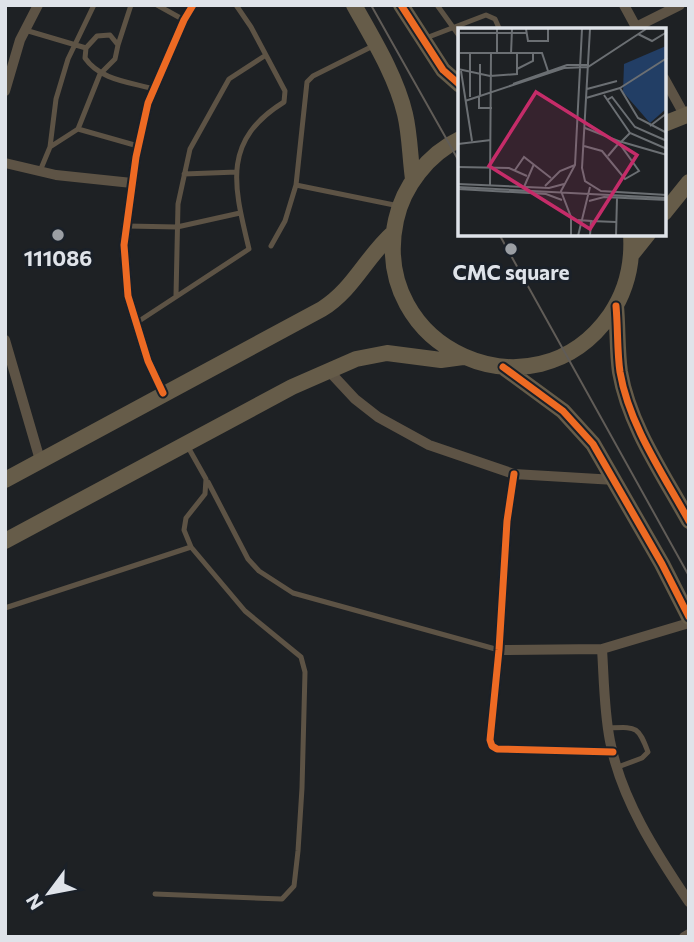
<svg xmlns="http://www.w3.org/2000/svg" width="694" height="942" viewBox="0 0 694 942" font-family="Commissioner,sans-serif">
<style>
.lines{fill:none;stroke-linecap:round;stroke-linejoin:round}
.lane{stroke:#5d5345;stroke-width:5}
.street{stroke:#5d5345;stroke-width:10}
.primary{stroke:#665c49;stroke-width:16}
.tram{stroke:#605c57;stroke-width:2}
.cycleway-casing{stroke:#1a2028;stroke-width:11}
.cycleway{stroke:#ed6a23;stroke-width:7}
.poi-dot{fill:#9b9fa4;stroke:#1a2028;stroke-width:2.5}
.labels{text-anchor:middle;stroke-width:6;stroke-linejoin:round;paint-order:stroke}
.poi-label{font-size:21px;font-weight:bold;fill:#dfe3e9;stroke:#1a2028}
.inset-road{fill:none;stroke:#6b6f73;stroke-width:2}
.view{fill:#c52c69;fill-opacity:0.15;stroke:#c52c69;stroke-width:3.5}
.inset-edge{fill:none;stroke:#dfe3e9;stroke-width:3.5}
</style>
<rect width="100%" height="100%" fill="#1e2124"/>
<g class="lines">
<path class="lane" d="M157,5l27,15
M437,5l23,32
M25,30l61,18
M426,38l60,-23 9,4 4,9
M118,45l13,-40
M78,129l60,17
M50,147l6,-48 12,-40 26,-54
M40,171l10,-24 28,-18 22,-55 15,-15 3,-14 -8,-10 -13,1 -11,12 -1,10c15,22 44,24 69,31
M184,174l53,-2
M296,185l103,21
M127,226l50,1 63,-14
M271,246l14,-25 11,-36 11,-103 6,-6 60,-30
M176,296l2,-92 12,-55 39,-70 37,-24
M136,323l113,-74c-15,-63 -28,-108 35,-147l1,-11 -34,-64 -15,-22
M208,482l40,77 11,12 34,22 206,57
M5,608l186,-61
M608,728c28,-1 30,-3 40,24l-6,6 -24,9
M155,894l127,5 12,-13 4,-35 4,-63 3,-116 -4,-15 -56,-46 -54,-64 -7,-17 2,-12 19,-24 1,-15 -18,-32"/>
<path class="street" d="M624,5l12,22
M638,30l-2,-3 44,-22
M664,78l21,38
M5,91l15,-51 18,-35
M5,163l51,12 76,8
M5,340l35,120
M328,370l27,29 23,18 51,28 85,29 101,6
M163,393l-15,-32 -20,-65 -4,-51 12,-88 12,-54 36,-83 9,-15
M514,474l-7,47 -8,129 -9,90 2,6 5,3 116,3
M602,649c2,30 2,62 8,92 11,58 46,112 79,161
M499,650l103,-1 87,-26
M684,937l5,-3"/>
<path class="primary" d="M354,5c19,34 42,71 51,109 5,21 5,44 8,65
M401,5l42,65 17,15
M664,124l25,-10
M460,139c-32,15 -57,48 -64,81 -28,129 138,203 214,95 17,-25 23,-51 21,-81
M664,213l25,-31
M632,254l16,-20
M616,306c2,22 1,45 4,66 9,53 43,102 69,149
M503,367l60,44 30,33 69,120 27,53
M5,480l317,-171c31,-19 44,-52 71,-76
M5,541l287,-154 64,-28 31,-6 54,7 22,-3"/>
<path class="tram" d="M371,5l89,158
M499,234l190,342"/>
<defs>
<path id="cycleway" d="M401,5l42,65 17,15
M616,306c2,22 1,45 4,66 9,53 43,102 69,149
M503,367l60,44 30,33 69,120 27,53
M163,393l-15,-32 -20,-65 -4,-51 12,-88 12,-54 36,-83 9,-15
M514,474l-7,47 -8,129 -9,90 2,6 5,3 116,3"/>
</defs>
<use href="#cycleway" class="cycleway-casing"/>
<use href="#cycleway" class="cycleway"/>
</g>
<g class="poi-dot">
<circle cx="58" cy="235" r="7"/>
<circle cx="511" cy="249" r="7"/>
</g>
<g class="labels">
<g class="poi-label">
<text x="58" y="266">111086</text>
<text x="511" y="280">CMC square</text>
</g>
</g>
<g transform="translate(458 28)">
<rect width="208" height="208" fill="#1e2124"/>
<path d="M208,18v63l-16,14 -27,-31 1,-28z" fill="#223e65"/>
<path class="inset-road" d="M1,1v4h67M39,1v24M68,1l2,12h20v-12M132,1l-8,139 3,13 16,10 66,4M1,5v36M180,6l14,7 15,-9M0,25h84l6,18M12,25v44M53,26l1,-25M209,30l-47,30 18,30 29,15M22,36v31M0,41l32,7 27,-2v-20M59,41l16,-8v-7M3,43l11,70M55,56l54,-19h22M129,61l30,-8M146,67l26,38 37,16M21,69v11h13M128,70l34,-10M149,72l5,-3 23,30 32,14M7,73l99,-33 24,-1 58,-38M192,98l17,-13M127,100l36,14 9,-9M164,114l45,13M0,116l33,-4M126,118l18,5 23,28 14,-8 -20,-28 -11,13M0,139l51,1 18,8M57,142l9,-13 27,21M0,156l91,4 15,-4M32,158l1,-133M87,158l15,-15 15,-6M0,159l209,11M66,159l10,-23M0,161l88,5 16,6M131,173l15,-4 63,3M120,192l13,1 -1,15M133,193l25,1M113,208v-19l-10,-26 14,-26 7,-136M120,208l12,-49M158,208l1,-38"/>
<path class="view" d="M78,64l101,63 -47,74 -101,-63z"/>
<rect width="208" height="208" class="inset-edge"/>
</g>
<rect width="694" height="942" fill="none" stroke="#dfe3e9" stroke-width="14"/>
<g transform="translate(49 893) rotate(238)" stroke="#1a2028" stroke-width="5" paint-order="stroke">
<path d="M0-5L12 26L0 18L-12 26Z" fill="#dfe3e9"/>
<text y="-10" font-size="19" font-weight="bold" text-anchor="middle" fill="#dfe3e9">N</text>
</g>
</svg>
